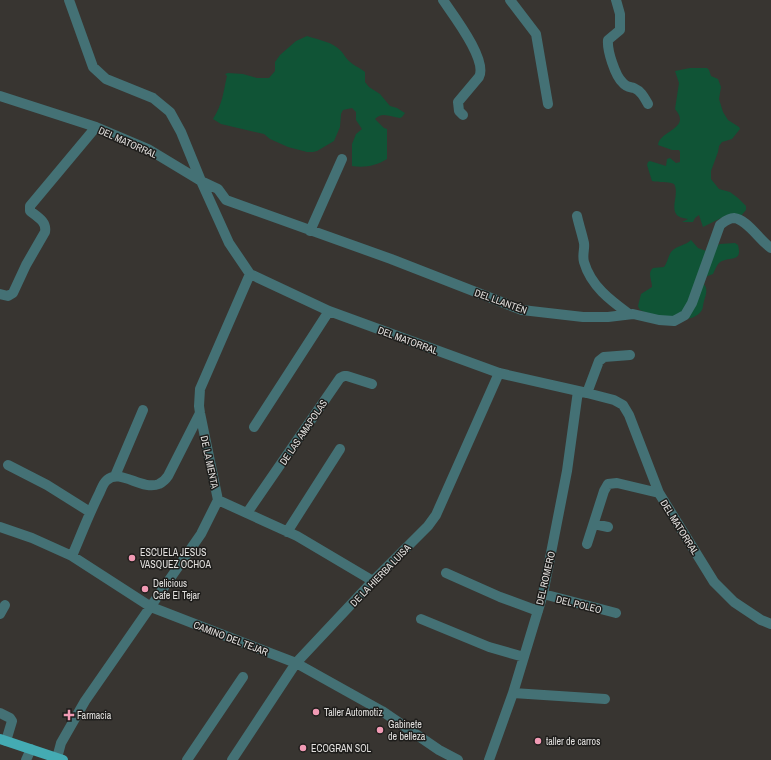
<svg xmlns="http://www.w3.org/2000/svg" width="771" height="760" viewBox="0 0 771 760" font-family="'Archivo Narrow',sans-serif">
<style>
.green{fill:#105436}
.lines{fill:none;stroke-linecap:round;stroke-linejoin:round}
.minor{stroke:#447175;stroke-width:10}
.major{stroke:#44abb3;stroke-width:10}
.poi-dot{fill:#f19ab4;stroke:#1e1d1b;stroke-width:1.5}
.labels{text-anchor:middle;stroke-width:3;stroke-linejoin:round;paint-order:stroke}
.street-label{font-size:10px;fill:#e2e0de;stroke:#1e1d1b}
.poi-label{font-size:10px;fill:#e2e0de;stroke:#1e1d1b;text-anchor:start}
</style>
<rect width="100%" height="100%" fill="#383531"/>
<path class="green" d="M307,36c12,4 26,6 34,15 3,3 4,6 6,8 5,6 12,8 18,13v10l4,5 11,7 10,12 7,2 8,5 -3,4 -2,1c-9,-1 -18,-7 -25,1l9,9 3,1v30c-11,7 -23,9 -35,7v-22l4,-10 6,-5 -6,-9v-8l-4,-4 -9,2 -2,4 -1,13 -6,14 -17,10 -4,1h-6l-19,-5 -18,-8 -6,-5 -43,-10 -8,-5c10,-16 10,-26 14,-43l-2,-2 3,-1 15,1 14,4h12l6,-7v-9l5,-7 16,-14z
M690,68h17l2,2 2,6 7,3 3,8 -2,12 4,13 5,8 11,7 1,2 -8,10 -10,3 -3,4 -1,6 -7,19v8l8,10 11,3 8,6 8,8v4l-6,7 -13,-2 -24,12 -4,-12 -4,3 -2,4h-11l6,-3c-3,-1 -7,-1 -10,-3 -9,-7 2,-22 -4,-32 -7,-3 -14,-1 -22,-3l-5,-16 1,-3 2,-1 16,5 1,-7 3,-1 6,5 4,-1v-10l-1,-2h-7l-14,-5c2,-15 34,-16 17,-36l4,-26 -4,-12z
M691,240l7,8 8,3 14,-7 15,-1 3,2c5,19 -9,10 -19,18 -3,3 -4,7 -6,11l-8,3 -1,7c4,6 2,10 0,17 -1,3 -1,7 -2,9 -11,18 -48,6 -62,0l-2,-4 3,-12 11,-7c0,-7 -5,-14 1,-19l11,-1c3,-4 4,-10 7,-15 6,-7 14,-6 20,-12z"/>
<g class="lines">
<path class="minor" d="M69,0l24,67 13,12 47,19 17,14 11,20 20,49 17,8 8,11 165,59 131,51 61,7h25l25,-3 26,6 15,1 11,-6 7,-12 28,-78c4,-3 8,-7 14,-7 13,1 26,23 37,30
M443,0c10,15 45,60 36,77l-21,25 1,9 4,4
M510,0l26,34 12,70
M616,0l4,14v16l-12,10c-1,10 7,36 15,43 3,4 7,4 11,5 7,3 10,9 14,16
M0,96l96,31 52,22 53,32 28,62 21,31 79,37 170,62 88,20 27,7 9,5 6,10 30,78 55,89 20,20 27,18 10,4
M577,216c2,9 5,18 7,27 1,6 -2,12 0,19 7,24 26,38 45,52
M310,231l32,-72
M0,294l8,2 5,-3 13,-28 19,-33c2,-10 -7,-15 -15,-21v-5l66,-79
M587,393l12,-32 5,-4 26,-2
M254,427l75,-116
M8,465l39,20 43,27
M115,476l28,-66
M218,500l79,36 76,45
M247,513l93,-135 4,-2h3l25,8
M594,524l14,3
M0,527l32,11 40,18 79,51 145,56 86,48 57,39 19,10
M287,532l53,-83
M587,544l17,-53 4,-7 9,-1 42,10
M72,556c9,-21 17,-42 27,-62 2,-4 4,-11 8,-14 13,-12 35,11 52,4 4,-2 7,-5 9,-8l32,-63
M446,573l54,24 38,14
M543,594l73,19
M0,614l5,-9
M421,619l68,28 35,10
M513,693l92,6
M0,713l10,5 2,3 -6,20
M57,758l4,-15 24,-42 116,-167 17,-34 -18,-87 -1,-7 1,-17 50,-115
M26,760l5,-11
M187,760l56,-83
M232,760l64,-97 77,-82 55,-55 8,-11 63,-142
M489,760l24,-67 30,-99 24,-123 11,-80"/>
<path class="major" d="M0,739l63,21"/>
</g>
<g class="poi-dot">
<circle cx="132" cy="558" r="4"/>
<circle cx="145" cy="589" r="4"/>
<circle cx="316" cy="712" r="4"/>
<path d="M67 709h4v4h4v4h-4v4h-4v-4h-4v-4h4z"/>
<circle cx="380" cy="730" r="4"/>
<circle cx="538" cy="741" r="4"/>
<circle cx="303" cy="748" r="4"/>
</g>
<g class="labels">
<g class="street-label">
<text transform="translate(128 142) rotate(24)" y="4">DEL MATORRAL</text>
<text transform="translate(501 301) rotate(20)" y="4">DEL LLANTÉN</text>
<text transform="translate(408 340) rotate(20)" y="4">DEL MATORRAL</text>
<text transform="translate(303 432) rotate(-56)" y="4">DE LAS AMAPOLAS</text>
<text transform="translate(210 462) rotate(78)" y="4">DE LA MENTA</text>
<text transform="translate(680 527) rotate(58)" y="4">DEL MATORRAL</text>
<text transform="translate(380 575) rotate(-46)" y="4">DE LA HIERBA LUISA</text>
<text transform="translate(545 578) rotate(-77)" y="4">DEL ROMERO</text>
<text transform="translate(579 604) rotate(14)" y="4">DEL POLEO</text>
<text transform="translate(231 638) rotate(21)" y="4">CAMINO DEL TEJAR</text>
</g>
<g class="poi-label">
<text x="140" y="556">ESCUELA JESUS<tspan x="140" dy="12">VASQUEZ OCHOA</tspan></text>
<text x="153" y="587">Delicious<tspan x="153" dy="12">Cafe El Tejar</tspan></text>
<text x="324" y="716">Taller Automotiz</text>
<text x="77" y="719">Farmacia</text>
<text x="388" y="728">Gabinete<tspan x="388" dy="12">de belleza</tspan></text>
<text x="546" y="745">taller de carros</text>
<text x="311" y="752">ECOGRAN SOL</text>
</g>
</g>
</svg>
